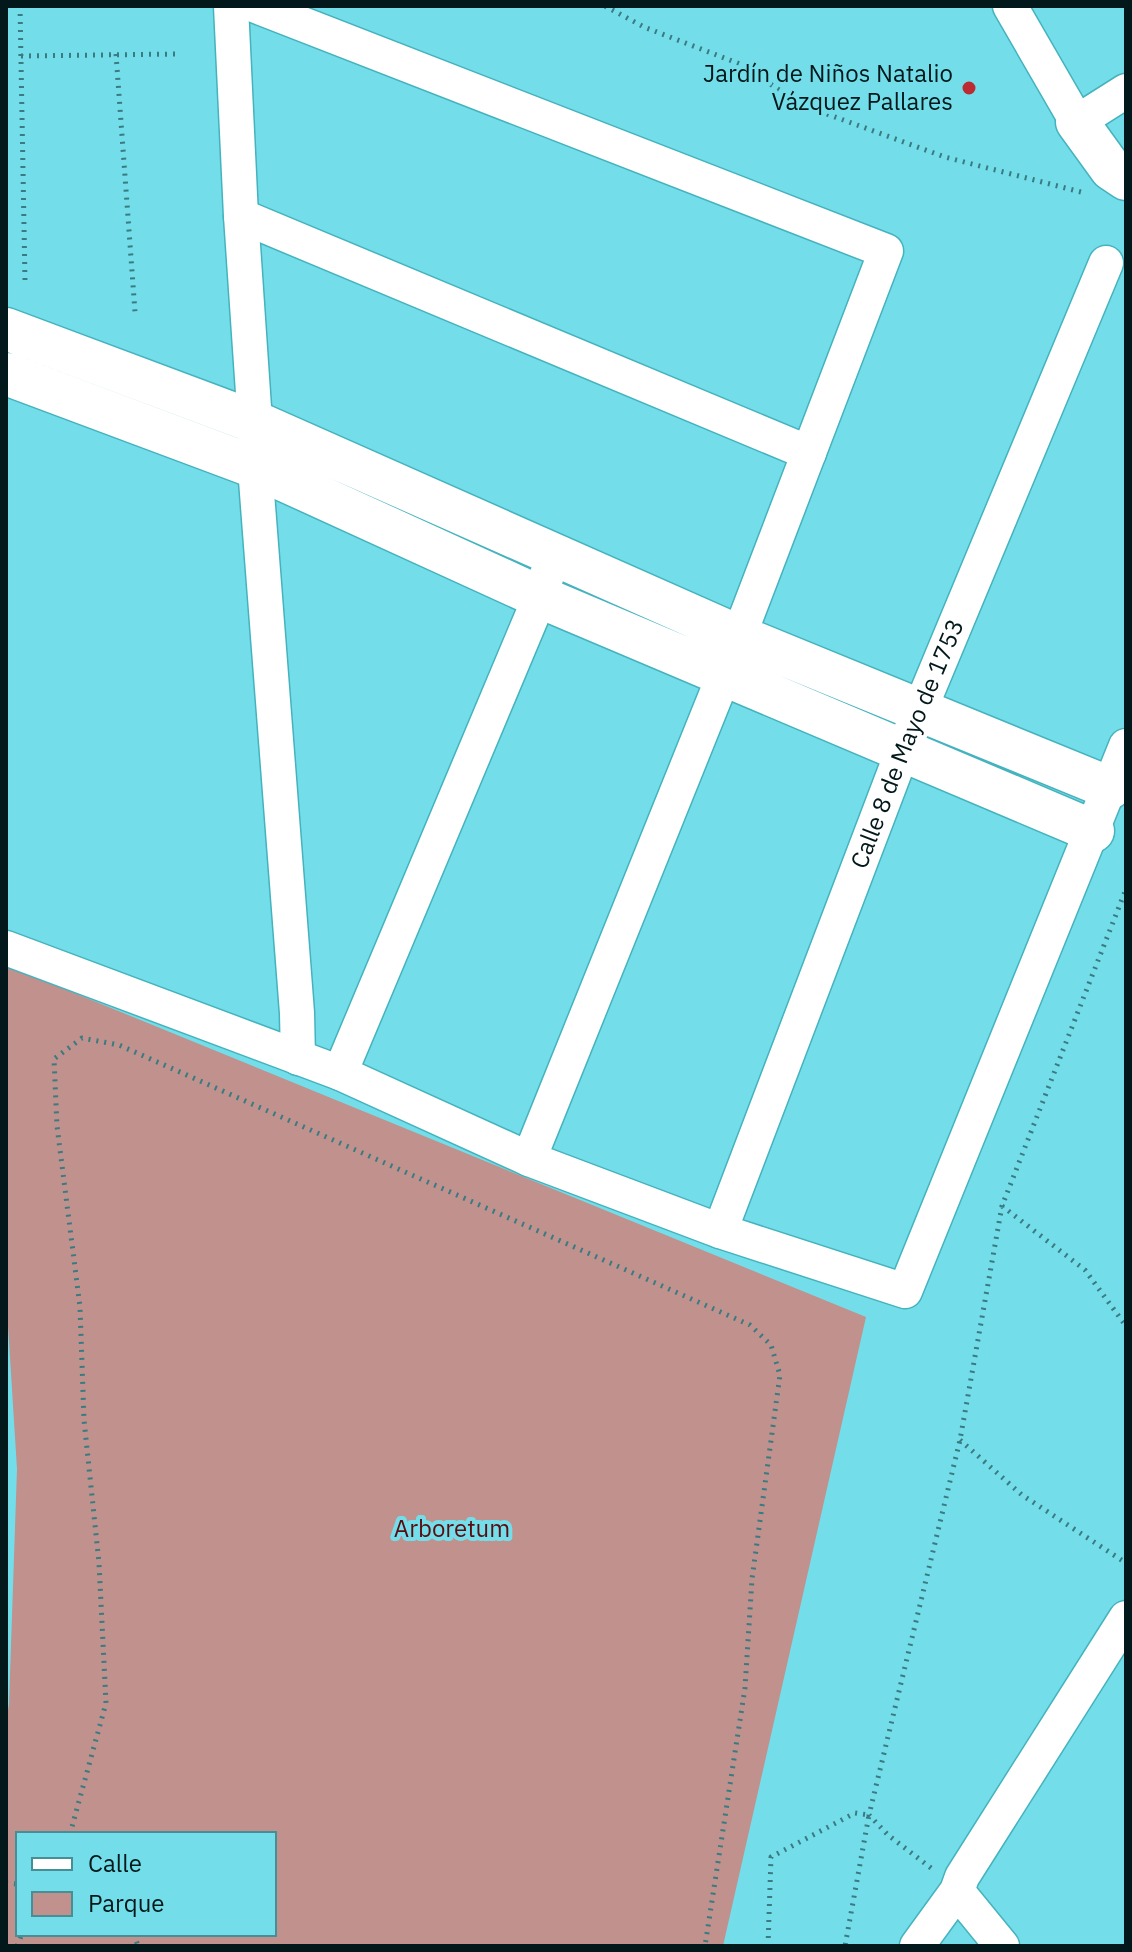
<svg xmlns="http://www.w3.org/2000/svg" width="1132" height="1952" viewBox="0 0 1132 1952" font-family="'IBM Plex Sans',sans-serif">
<style>
.green{fill:#c0918d;fill-rule:evenodd}
.lines{fill:none;stroke-linecap:round;stroke-linejoin:round}
.minor-casing{stroke:#45b3be;stroke-width:37}
.tertiary-casing{stroke:#45b3be;stroke-width:45}
.path{stroke:#3a7b81;stroke-width:5;stroke-dasharray:2 6;stroke-linecap:butt}
.minor{stroke:#fff;stroke-width:34}
.tertiary{stroke:#fff;stroke-width:42}
.poi-dot{fill:#bb2b31;stroke:#73dee9;stroke-width:3}
.labels{text-anchor:middle;stroke-width:8;stroke-linejoin:round;paint-order:stroke}
.poi-label{font-size:24px;fill:#02181a;stroke:#73dee9;text-anchor:end}
.street-label{font-size:24px;fill:#02181a;stroke:#73dee9}
.park-label{font-size:24px;fill:#5b0b10;stroke:#73dee9}
</style>
<rect width="100%" height="100%" fill="#73dee9"/>
<path class="green" d="M6,965l860,352 -143,629h-717v-223l3,-19 8,-235 -11,-175zM18,1834h256v100h-256z"/>
<g class="lines">
<defs>
<g id="minor">
<path d="M231,6l10,210 14,206v45l42,546 1,45"/>
<path d="M256,6l630,245 -162,424 -195,484"/>
<path d="M1010,6l67,116 49,-31"/>
<path d="M241,216l568,237"/>
<path d="M6,948l334,125 189,86 191,72 185,60 221,-545"/>
<path d="M340,1073l200,-476 13,-41"/>
<path id="s1" d="M720,1231l183,-481 203,-487"/>
<path d="M957,1891l45,55"/>
<path d="M917,1946l40,-55 5,-14 164,-259"/>
</g>
<path id="tertiary" d="M1077,122l34,47 15,10
M6,329l249,93 483,214 372,152
M6,374l249,93 285,130 553,234"/>
</defs>
<use href="#minor" class="minor-casing"/>
<use href="#tertiary" class="tertiary-casing"/>
<path class="path" d="M20,6l5,275
M605,6l39,21 96,37 62,41 143,52 136,35
M116,54l19,258
M21,56l156,-2
M1002,1206l83,64 41,56
M960,1440l62,55 104,68
M70,1834l36,-131 -7,-140 -15,-143 -4,-113 -23,-181 -3,-67 28,-21 37,7 631,280 21,20 9,30 -28,204 -7,109 -40,258
M931,1868l-43,-33 -19,-20 91,-375 42,-234 124,-317
M6,1883l12,1
M134,1934l4,12
M17,1946l5,-12
M768,1946l3,-89 84,-44 14,2 -24,131"/>
<use href="#minor" class="minor"/>
<use href="#tertiary" class="tertiary"/>
</g>
<circle class="poi-dot" cx="969" cy="88" r="8"/>
<g class="labels">
<g class="poi-label">
<text x="953" y="82">Jardín de Niños Natalio<tspan x="953" dy="28">Vázquez Pallares</tspan></text>
</g>
<g class="street-label">
<text dy="8" stroke="none"><textPath href="#s1" startOffset="522">Calle 8 de Mayo de 1753</textPath></text>
</g>
<g class="park-label">
<text x="452" y="1537">Arboretum</text>
</g>
</g>
<rect width="1132" height="1952" fill="none" stroke="#02181a" stroke-width="16"/>
<rect x="16" y="1832" width="260" height="104" fill="#73dee9" stroke="#468f96" stroke-width="2"/>
<rect x="32" y="1858" width="40" height="12" fill="#ffffff" stroke="#468f96" stroke-width="2"/>
<text x="88" y="1872" font-size="24" fill="#02181a">Calle</text>
<rect x="32" y="1892" width="40" height="24" fill="#c0918d" stroke="#468f96" stroke-width="2"/>
<text x="88" y="1912" font-size="24" fill="#02181a">Parque</text>
</svg>
